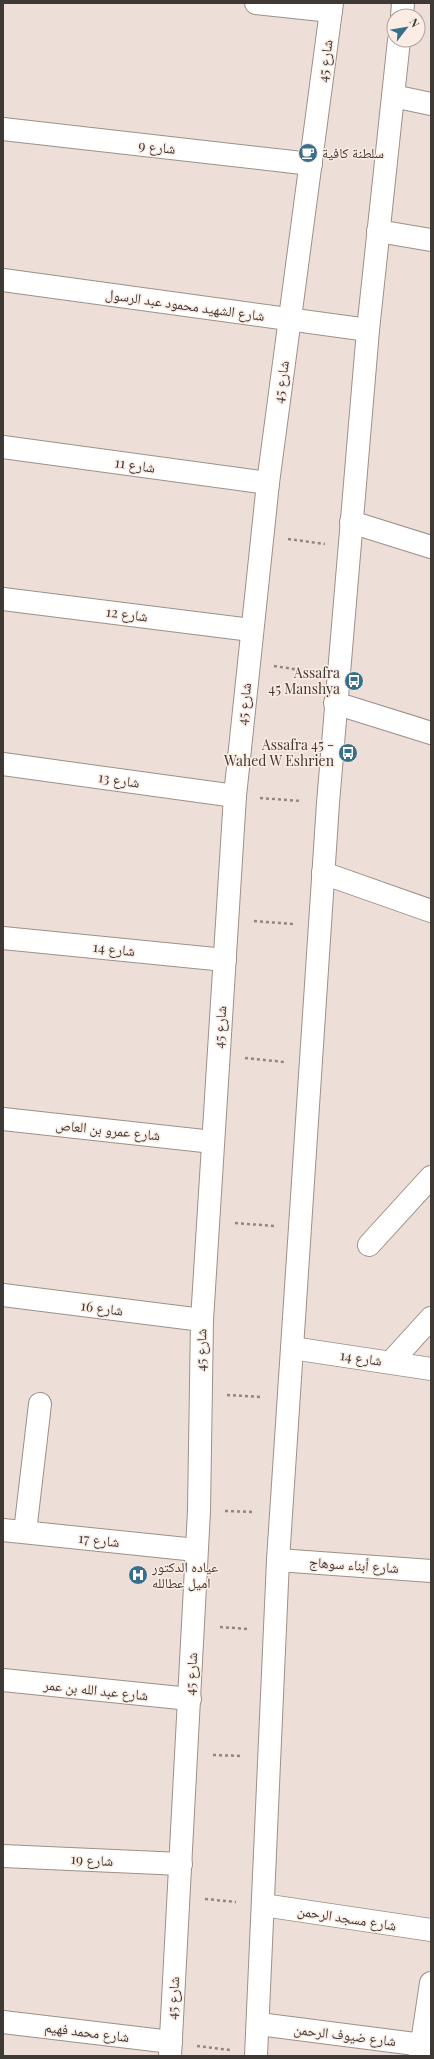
<svg xmlns="http://www.w3.org/2000/svg" width="434" height="2059" viewBox="0 0 434 2059" font-family="'Playfair Display','Noto Naskh Arabic',serif">
<style>
.lines{fill:none;stroke-linecap:round;stroke-linejoin:round}
.minor-casing{stroke:#9d9088;stroke-width:24}
.primary-casing{stroke:#9d9088;stroke-width:24}
.path{stroke:#908781;stroke-width:2.5;stroke-dasharray:3 3;stroke-linecap:butt}
.minor{stroke:#fff;stroke-width:22}
.primary{stroke:#fff;stroke-width:22}
.labels{text-anchor:middle;stroke-width:3;stroke-linejoin:round;paint-order:stroke}
.street-label{font-size:14px;fill:#3f3936;stroke:#fbece4}
.poi-label{font-size:14px;fill:#3f3936;stroke:#fbece4;text-anchor:start}
</style>
<rect width="100%" height="100%" fill="#eddfd7"/>
<g class="lines">
<defs>
<path id="minor" d="M256,3l75,8
M393,96l38,8
M3,129l308,35
M378,231l53,9
M3,280l365,50
M3,447l265,36
M351,522l80,25
M3,599l248,31
M335,703l96,30
M3,764l232,32
M323,873l108,38
M3,938l222,22
M3,1119l210,23
M369,1245l62,-68
M3,1295l199,25
M292,1348l139,21
M391,1362l40,-44
M3,1530l193,20
M25,1532l15,-128
M278,1560l153,11
M3,1680l187,19
M3,1856l178,8
M263,1905l168,25
M3,2022l168,20
M259,2024l172,22
M420,2056l11,-73"/>
<path id="primary" d="M402,16l1,-13
M170,2056l29,-545 3,-191 33,-524 33,-313 64,-480
M256,2056l22,-496 50,-757 40,-473 31,-290"/>
</defs>
<use href="#minor" class="minor-casing"/>
<use href="#primary" class="primary-casing"/>
<path class="path" d="M288,539l37,5
M274,666l39,6
M260,798l41,3
M254,921l39,3
M245,1058l39,4
M235,1223l39,3
M227,1395l35,2
M225,1511l29,1
M220,1627l28,2
M213,1755l29,1
M205,1899l31,3
M197,2046l33,4"/>
<use href="#minor" class="minor"/>
<use href="#primary" class="primary"/>
</g>
<defs>
<symbol id="cafe-disc" viewBox="-11 -11 22 22"><circle r="9.5" fill="#386f8a" stroke="#fbece4"/><path d="M-5.5-4.5H6V0H3Q3 3.5 0 3.5H-2.5Q-5.5 3.5-5.5 0ZM3-3.2v2h1.7v-2ZM-6 4.5H4V6H-6Z" fill="#fff"/></symbol>
<symbol id="bus-disc" viewBox="-11 -11 22 22"><circle r="9.5" fill="#386f8a" stroke="#fbece4"/><path d="M-5-6H5V4H4V6H2V4H-2V6H-4V4H-5ZM-3.5-4V0h7V-4ZM-3.5 1.2v1.5H-2V1.2ZM2 1.2v1.5H3.5V1.2Z" fill="#fff"/></symbol>
<symbol id="hospital-disc" viewBox="-11 -11 22 22"><circle r="9.5" fill="#386f8a" stroke="#fbece4"/><path d="M-5-5h3v3.5h4V-5h3V5h-3V1.5h-4V5h-3Z" fill="#fff"/></symbol>
</defs>
<g fill-rule="evenodd">
<use href="#cafe-disc" x="297" y="142" width="22" height="22"/>
<use href="#bus-disc" x="343" y="670" width="22" height="22"/>
<use href="#bus-disc" x="337" y="742" width="22" height="22"/>
<use href="#hospital-disc" x="127" y="1564" width="22" height="22"/>
</g>
<g class="labels">
<g class="street-label">
<text transform="translate(325 61) rotate(-83)" y="5">شارع 45</text>
<text transform="translate(157 147) rotate(6)" y="5">شارع 9</text>
<text transform="translate(185 305) rotate(8)" y="5">شارع الشهيد محمود عبد الرسول</text>
<text transform="translate(281 382) rotate(-82)" y="5">شارع 45</text>
<text transform="translate(135 465) rotate(8)" y="5">شارع 11</text>
<text transform="translate(127 614) rotate(7)" y="5">شارع 12</text>
<text transform="translate(244 704) rotate(-84)" y="5">شارع 45</text>
<text transform="translate(119 780) rotate(8)" y="5">شارع 13</text>
<text transform="translate(114 949) rotate(6)" y="5">شارع 14</text>
<text transform="translate(220 1027) rotate(-86)" y="5">شارع 45</text>
<text transform="translate(108 1130) rotate(6)" y="5">شارع عمرو بن العاص</text>
<text transform="translate(102 1308) rotate(7)" y="5">شارع 16</text>
<text transform="translate(201 1350) rotate(-89)" y="5">شارع 45</text>
<text transform="translate(361 1358) rotate(8)" y="5">شارع 14</text>
<text transform="translate(99 1540) rotate(6)" y="5">شارع 17</text>
<text transform="translate(354 1565) rotate(4)" y="5">شارع أبناء سوهاج</text>
<text transform="translate(191 1674) rotate(-87)" y="5">شارع 45</text>
<text transform="translate(96 1690) rotate(6)" y="5">شارع عبد الله بن عمر</text>
<text transform="translate(92 1860) rotate(3)" y="5">شارع 19</text>
<text transform="translate(347 1918) rotate(9)" y="5">شارع مسجد الرحمن</text>
<text transform="translate(173 1998) rotate(-87)" y="5">شارع 45</text>
<text transform="translate(87 2032) rotate(7)" y="5">شارع محمد فهيم</text>
<text transform="translate(345 2035) rotate(7)" y="5">شارع ضيوف الرحمن</text>
</g>
<g class="poi-label">
<text x="322" y="158">سلطنة كافية</text>
<text x="340" y="678" text-anchor="end">Assafra<tspan x="340" dy="16">45 Manshya</tspan></text>
<text x="334" y="750" text-anchor="end">Assafra 45 -<tspan x="334" dy="16">Wahed W Eshrien</tspan></text>
<text x="152" y="1572">عياده الدكتور<tspan x="152" dy="16">اميل عطالله</tspan></text>
</g>
</g>
<rect width="434" height="2059" fill="none" stroke="#3f3936" stroke-width="8"/>
<g transform="translate(406 28) rotate(59)"><circle r="19" fill="#fbece4" stroke="#b0a49e"/>
<path d="M0-3L7 15L0 10L-7 15Z" fill="#386f8a"/>
<text y="-6" font-size="11" font-weight="bold" text-anchor="middle" fill="#3f3936">N</text>
</g>
</svg>
